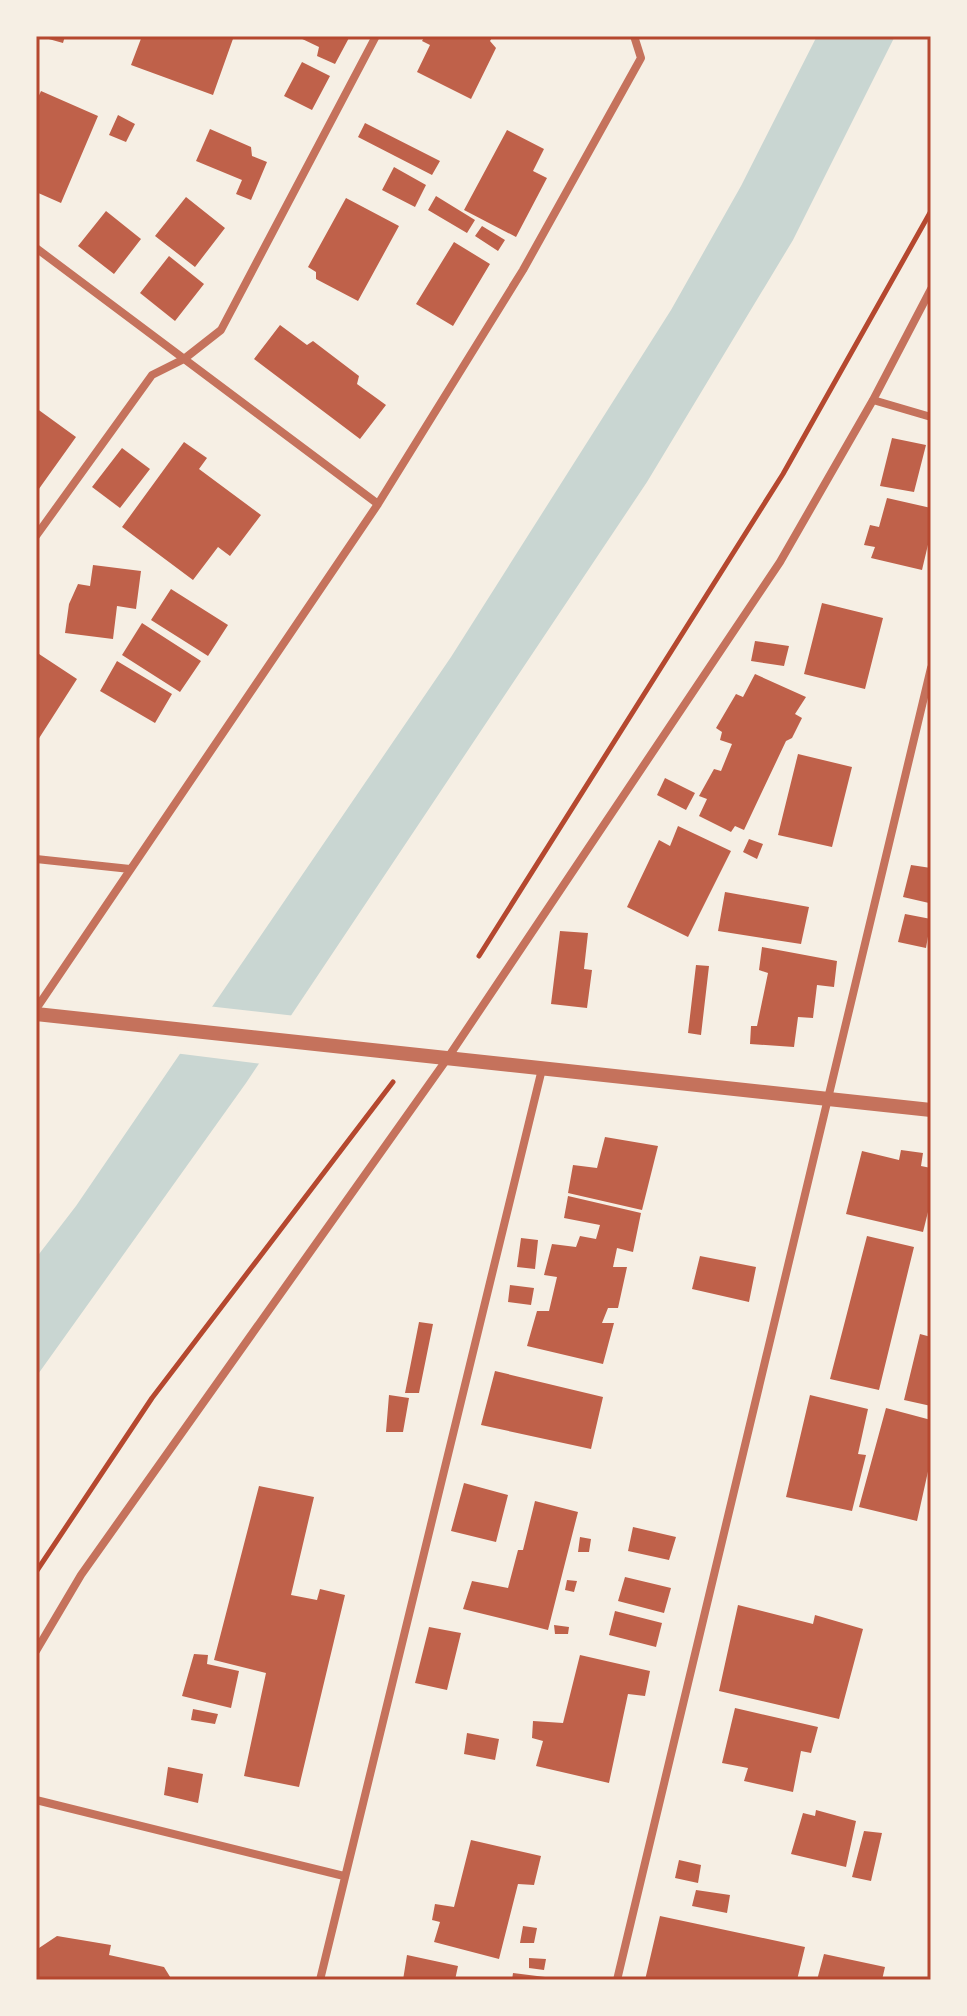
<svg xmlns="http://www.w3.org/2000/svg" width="967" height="2016" viewBox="0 0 967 2016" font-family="Overpass,sans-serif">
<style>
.water{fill:#c9d6d2}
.pier{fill:#f6efe4}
.building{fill:#bf614a}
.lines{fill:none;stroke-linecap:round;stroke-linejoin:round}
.path{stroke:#b5482f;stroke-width:5}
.minor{stroke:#c5725c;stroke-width:8}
.tertiary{stroke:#c5725c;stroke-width:14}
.neatline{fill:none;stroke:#b5482f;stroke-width:3}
</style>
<rect width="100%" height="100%" fill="#f6efe4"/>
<path class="water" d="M817,36h78l-102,204 -146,242 -401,601 -210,294v-119l40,-52 375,-549 220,-347 70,-124z"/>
<path class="pier" d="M207,1006l89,10 -33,48 -89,-11z"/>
<path class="building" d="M38,36h27l-2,7z
M142,36h92l-21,59 -82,-30z
M296,36h54l-15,28 -18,-8 2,-9z
M425,36h68l-3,5 6,7 -25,51 -54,-27 13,-27 -8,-4z
M302,62l28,14 -18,34 -28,-14z
M41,91l57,25 -37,87 -25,-11v-90z
M118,115l17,9 -9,18 -17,-7z
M365,123l75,38 -8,14 -74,-38z
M210,129l41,18 1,9 15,6 -16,38 -15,-6 6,-14 -46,-19z
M507,130l37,19 -11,22 14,7 -31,59 -52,-27z
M394,167l32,18 -11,22 -33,-17z
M436,196l39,24 -8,13 -39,-23z
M186,197l39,31 -30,39 -40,-31z
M346,198l53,28 -41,75 -42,-22v-7l-8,-5z
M106,211l35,28 -27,35 -36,-28z
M482,226l23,14 -7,11 -23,-15z
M454,242l36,22 -37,62 -37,-22z
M169,256l35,28 -29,37 -35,-28z
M280,325l27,20 6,-4 46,35 -2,8 29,21 -26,34 -106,-80z
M36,408l40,29 -40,56z
M892,438l34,7 -12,47 -34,-6z
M184,442l23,16 -8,11 62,46 -31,41 -12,-9 -25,33 -71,-53z
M122,448l28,21 -30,39 -28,-21z
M887,498l44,10v24l-9,38 -51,-12 4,-11 -11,-2 6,-20 9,2z
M93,565l48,6 -5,38 -19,-3 -4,33 -48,-6 4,-29 9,-20 12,2z
M171,589l57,36 -20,31 -57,-36z
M822,603l61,15 -18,71 -61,-15z
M142,623l59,38 -21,31 -58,-37z
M755,641l34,5 -5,20 -33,-5z
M36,652l41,27 -41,64z
M117,661l55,33 -17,29 -55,-32z
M755,674l51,23 -11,17 7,4 -10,20 -6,3 -42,89 -9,-4 -4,6 -32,-16 8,-17 -8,-3 15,-27 7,2 11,-27 -12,-4 2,-8 -6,-4 20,-34 7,3z
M798,754l54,13 -20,80 -54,-12z
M665,778l30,15 -9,17 -29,-15z
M678,826l53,25 -43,86 -61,-30 32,-67 11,6z
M749,839l14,5 -6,15 -14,-7z
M911,865l20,3 -2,35 -26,-6z
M725,892l84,15 -8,37 -83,-13z
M905,914l26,5 -5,29 -28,-6z
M560,931l28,2 -4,36 8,1 -5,38 -36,-4z
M762,947l75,14 -3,26 -17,-2 -4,33 -15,-1 -4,30 -44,-3 1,-18h6l11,-53 -9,-3z
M696,965l13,1 -8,69 -13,-2z
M605,1137l53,9 -16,64 -74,-17 5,-28 24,3z
M901,1150l22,3 -2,13 10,2v32l-8,32 -77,-18 16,-63 37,9z
M568,1196l73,17 -8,39 -16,-4 -4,19h14l-9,41h-10l-6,15h12l-11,41 -76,-18 10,-35h12l8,-34 -13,-2 8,-31 24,3 4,-11 16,3 4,-14 -36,-7z
M867,1236l47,11 -35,143 -49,-11z
M521,1238l17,2 -3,29 -18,-2z
M700,1256l56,11 -7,35 -57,-13z
M510,1285l24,3 -3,17 -23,-3z
M419,1322l14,2 -14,69h-14z
M920,1334l11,3v69l-27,-6z
M495,1371l108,26 -12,52 -110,-24z
M389,1395l20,3 -6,34h-17z
M810,1395l58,14 -10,45 8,1 -14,56 -66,-14z
M886,1408l45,12v38l-14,63 -58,-14z
M464,1483l44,12 -12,47 -45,-11z
M259,1486l55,11 -23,98 26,5 3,-11 25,6 -46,192 -55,-11 22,-103 -52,-13z
M535,1501l43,11 -30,118 -85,-21 9,-28 36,7 10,-38h5z
M633,1527l43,10 -7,23 -41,-9z
M580,1537l11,2 -2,13h-11z
M625,1577l46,11 -7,25 -46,-12z
M567,1580l10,1 -3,11 -9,-2z
M738,1605l75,19 2,-9 48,14 -24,90 -120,-28z
M615,1611l47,12 -6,24 -47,-12z
M554,1625l15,2 -1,7h-13z
M429,1627l32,6 -14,57 -32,-7z
M194,1654l14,1 -1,9 32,7 -8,37 -49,-12z
M580,1655l70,16 -5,25 -17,-2 -19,89 -73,-17 7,-25 -11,-3 1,-17 30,2z
M735,1708l83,19 -7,26 -10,-2 -8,41 -49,-11 4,-13 -26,-5z
M193,1709l25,5 -3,10 -24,-4z
M467,1733l32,6 -4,21 -31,-6z
M168,1767l35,7 -5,29 -34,-8z
M816,1810l40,11 -10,46 -55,-13 12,-41 12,3z
M864,1831l18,2 -11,48 -19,-4z
M471,1840l70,16 -7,29 -16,-1 -19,75 -65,-17 6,-20 -8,-2 3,-16 19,3z
M679,1860l22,5 -3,18 -23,-5z
M696,1890l34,5 -3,18 -35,-7z
M660,1916l145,31 -8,33h-152z
M523,1926l14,2 -3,15h-14z
M57,1936l54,9 -2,10 55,12 8,13h-136v-30z
M824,1954l61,13 -3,13h-65z
M407,1955l51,11 -3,14h-52z
M529,1958l17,1 -2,11 -15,-2z
M513,1973l32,4 -1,3h-32z"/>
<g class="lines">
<path class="path" d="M479,956l304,-482 148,-263
M36,1572l116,-174 241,-316"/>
<path class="minor" d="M36,248l342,256
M873,400l58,17
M36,536l116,-161 32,-16 37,-29 155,-294
M36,859l94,10
M36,1009l342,-505 145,-234 118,-212 -7,-22
M36,1651l45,-76 366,-516 333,-497 93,-162 58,-111
M36,1800l308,76
M320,1980l222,-911
M617,1980l314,-1312"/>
<path class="tertiary" d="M36,1014l895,96"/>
</g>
<rect width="967" height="2016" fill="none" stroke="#f6efe4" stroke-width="76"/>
<rect x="38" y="38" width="891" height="1940" class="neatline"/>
</svg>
